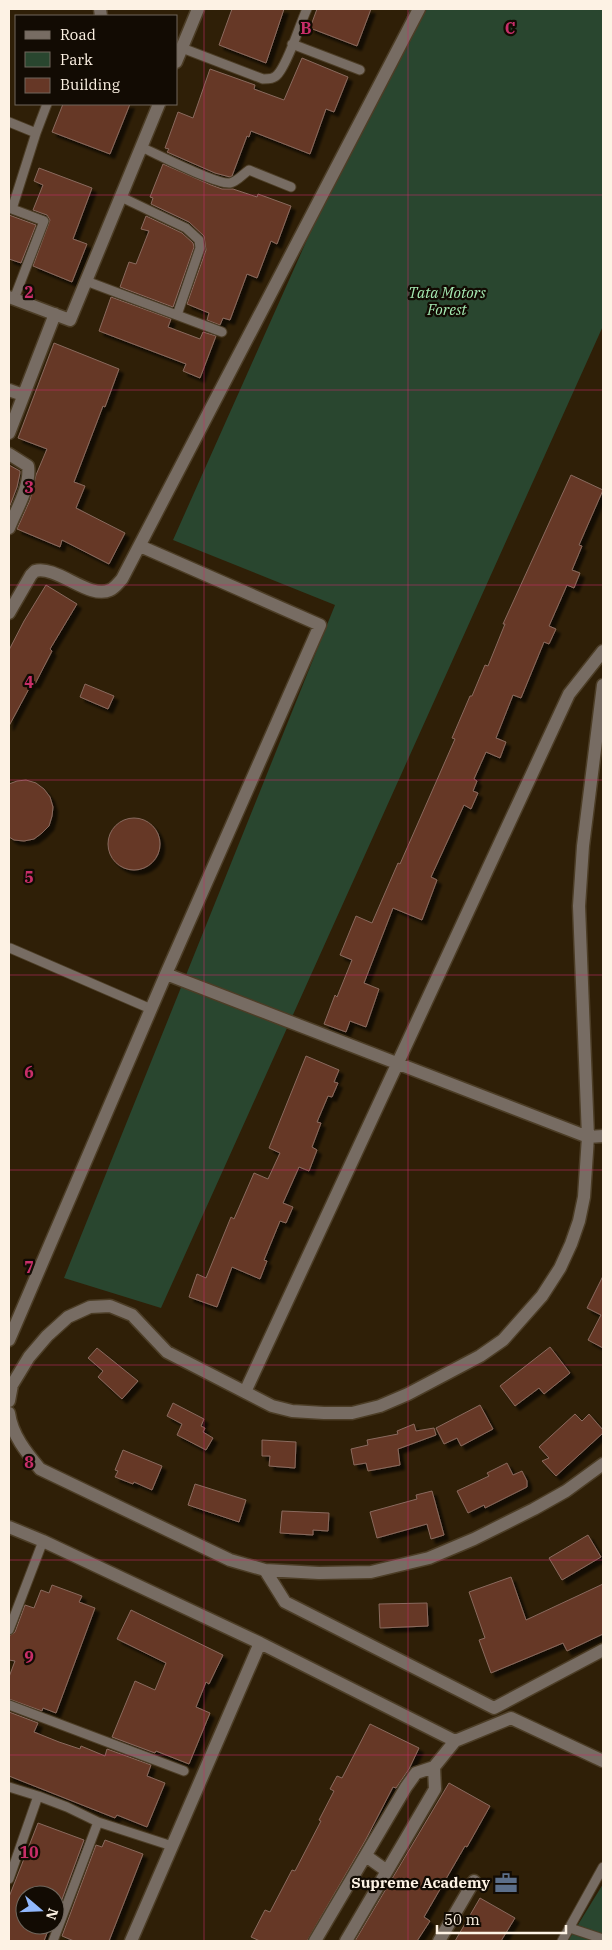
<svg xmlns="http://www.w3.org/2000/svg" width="612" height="1950" viewBox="0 0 612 1950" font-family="'IBM Plex Serif',serif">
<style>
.green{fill:#29462f}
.building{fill:#663726;stroke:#896a5e;filter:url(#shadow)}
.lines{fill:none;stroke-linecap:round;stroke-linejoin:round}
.service-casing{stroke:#4c3d26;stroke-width:11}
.minor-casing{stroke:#4c3d26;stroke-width:15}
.service{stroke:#776c63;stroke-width:9}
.minor{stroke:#776c63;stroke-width:12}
.grid{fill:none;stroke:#c82e69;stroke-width:1;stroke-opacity:0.55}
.labels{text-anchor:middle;stroke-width:4.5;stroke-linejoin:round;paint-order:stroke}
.park-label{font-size:15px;font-style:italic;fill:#a6ebb3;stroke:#120b03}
.poi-label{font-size:15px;font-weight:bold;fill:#fdf2e4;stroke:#120b03;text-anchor:end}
.grid-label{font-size:16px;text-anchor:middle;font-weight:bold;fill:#c82e69;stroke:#120b03;stroke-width:4.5;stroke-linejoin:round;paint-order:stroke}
</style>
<defs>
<filter id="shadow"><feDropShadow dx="4.5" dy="4.5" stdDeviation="1" flood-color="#0009"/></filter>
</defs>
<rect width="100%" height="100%" fill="#2f1f07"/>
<path class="green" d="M410,9h193v317l-442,982 -97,-30 271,-673 -162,-65z
M603,1884v57h-35z"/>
<path class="building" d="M232,9h52l-18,54 -47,-18z
M317,9h54l-14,37 -47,-18z
M302,58l46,19 -14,35 -8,-3 -16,45 -59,-23 -2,6 -2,-1 -15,40 -2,1 -15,-4 -48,-21 2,-3 -4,-1 13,-36 15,6 17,-49 45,16 -1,4 30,11z
M63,104h67l-20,50 -58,-22z
M163,164l48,21 11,4h11l24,8 1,-3 33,12 -14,38 -6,-3 -14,37 -10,-4 -17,46 -7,-2 -3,7 -13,-5 2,-7 -22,-9 19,-54 -2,-14 -15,-14 -38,-18 2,-6 -3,-1z
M39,168l53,20 -19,51 14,5 -15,38 -39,-16 17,-46 -3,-5 -14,-5 10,-25 -9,-4z
M9,215l27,10 -15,38 -12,-4z
M146,216l36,17 11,10 1,4 -21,60 -53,-20 9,-25 7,2 13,-33 -8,-2z
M111,297l60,22 -3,8 32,12 3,-7 13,4 -16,42 -17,-7 3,-7 -87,-33z
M54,343l65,26 -14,38 -2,-1 -29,76 11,4 -9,22 49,25 -16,31 -47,-24 -2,7 -43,-18 13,-29 6,-25 11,-26 -29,-11z
M9,465l11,6v2l-3,14 -8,21z
M571,475l32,15 -24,55 3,1 -10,24 8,3 -6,15 -7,-3 -18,41 7,3 -7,15 -5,-2 -23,56 -8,-3 -17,43 10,4 -6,16 -14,-6 -12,27 3,2 -4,10 5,2 -7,16 -7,-4 -17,37 -16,35 6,3 -15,40 -29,-12 -29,75 15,6 -13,38 -16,-6 -4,11 -22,-8 11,-29 2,2 15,-37 -12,-5 16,-39 16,7 26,-60 2,1 55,-125 -3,-1 18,-42h2l13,-31 3,1 17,-42h-2z
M46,585l31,19 -27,45 2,2 -17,33 -3,-1 -23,43v-76l15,-29z
M85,684l29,12 -6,13 -28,-12z
M26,780l10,3 8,6 6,8 3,10 -1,9 -3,10 -7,7 -8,6 -10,2 -10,-1 -5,-3v-53l8,-3z
M108 844a26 26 0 1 1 52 0a26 26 0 1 1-52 0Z
M306,1056l33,14 -5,12 4,1 -6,14 -4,-1 -11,26 4,1 -9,24 5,3 -8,21 -10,-4 -16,36 10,4 -7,16 -6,-2 -16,39 3,1 -7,18 -28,-12 -15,40 -28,-10 8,-23 9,4 25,-61 3,2 20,-46 14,6 12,-26 -11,-5z
M603,1276v72l-15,-8 13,-25 -14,-7z
M550,1347l20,26 -26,21 -5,-6 -24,18 -15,-20z
M97,1348l41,33 -16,18 -24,-22 5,-6 -15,-13z
M173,1403l31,16 -3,7 4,2 -2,4 10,6 -7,12 -29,-15 5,-11 -15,-8z
M480,1405l13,24 -32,17 -4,-8 -13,6 -8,-16z
M575,1414l7,7 7,-7 14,16v3l-47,43 -14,-15 7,-3 -10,-11z
M414,1424l2,7 18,-3 2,7 -38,14 2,16 -32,6 -2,-8 -12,2 -3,-16 17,-4 -1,-5 31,-6 -1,-3z
M262,1440l34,2 -1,26 -26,-2 1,-10h-8z
M123,1450l39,16 -10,24 -18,-8 -1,2 -18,-7 3,-6 -3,-1z
M507,1463l6,12 9,-4 5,10v6l-42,21 -1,-3 -16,8 -11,-22 32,-15 -2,-3z
M195,1484l51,16 -7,22 -51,-17z
M432,1491l12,44 -13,4 -4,-15 -50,14 -7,-26 47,-13 -1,-4z
M282,1511l47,2 -1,18 -15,-1v5l-33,-2z
M588,1535l13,22 -39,23 -13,-22z
M511,1577l15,43 77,-36v50l-36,17 -4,-8 -72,30 -12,-33 6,-2 -16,-46z
M52,1585l30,11 -3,6 16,6 -39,105 -13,-5 -1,3 -33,-12v-22l6,-16 -6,-1v-24l6,-4 10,-27 9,3 7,-18 8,3z
M427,1603l1,23 -48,2 -1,-24z
M131,1610l92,45 -14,29 -3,-2 -10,25 14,6 -21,51 -33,-13 -1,2 -43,-16 23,-56 20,9 11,-27 -49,-24z
M9,1712l29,11 -4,9 25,10 21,7 1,-3 24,10 2,-7 44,16 -4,11 18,7 -18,44 -30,-12 -2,3 -106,-42z
M370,1724l49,24 -10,21 -13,19 -3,-1 -28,54 -58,100h-47l-9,-4 14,-27 5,2 22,-42 3,1 26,-50 -2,-1 15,-29 -4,-2 7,-13 5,2z
M449,1783l41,23 -23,41 -2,-1 -41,71 6,4 -13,20h-62z
M38,1823l46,17 -29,78v-23h-30v30h25l-6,16h-35v-44z
M105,1840l38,14 -34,87h-35l-12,-5 34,-91 6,2z
M480,1898l35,20 -14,23h-46z"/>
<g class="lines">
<defs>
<path id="service" d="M292,44l68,26
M182,48l81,31c6,0 11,0 15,-5 11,-13 21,-48 29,-65
M9,122l27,11 -24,76 32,12 -30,78
M36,133l11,-29
M141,147c16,7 76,38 89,36 7,-1 13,-9 19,-13l42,17
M121,197l65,31 13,12 1,8 -23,67
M86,281l136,51
M10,948l141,61
M9,1630l34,-89
M9,1705l175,66
M9,1787l29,9 -29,83
M38,1796l29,11 31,15 -45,119
M98,1822l74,24
M570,1928l33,11
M562,1941l41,-74"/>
<path id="minor" d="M100,9l1,7
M176,62l22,-53
M9,297l61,23 89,-216
M9,390l14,5
M9,433l46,-119
M9,454l19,12c3,20 -12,44 -19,62
M9,613l22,-38 4,-4c22,-6 54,29 75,19 5,-2 8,-7 12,-11l297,-570
M166,974l422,163 15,-1
M9,1340l157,-366 154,-349 -180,-79
M245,1392l324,-698 34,-43
M9,1401l3,-16 17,-28 18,-21 21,-19 22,-10 20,-1 22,9 35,37 105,54 20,5 32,2h28l28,-7 28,-12 72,-38 23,-16 39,-44 18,-28 11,-24 8,-23 5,-24 4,-60 -9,-231 4,-60 20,-161
M9,1413c3,22 17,39 31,56l190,91 35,10 54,3 52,-1 58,-14 45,-19 60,-30 32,-18 37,-27
M9,1527l34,14 217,102 195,98
M265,1570l20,32 209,106 109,-58
M366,1856l21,15
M131,1941l129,-298
M315,1941l91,-154 10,-14 18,-6 21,-26 56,-23 92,43
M346,1941l89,-152 -1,-22
M439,1941l35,-60"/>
</defs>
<use href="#service" class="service-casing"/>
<use href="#minor" class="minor-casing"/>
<use href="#service" class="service"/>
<use href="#minor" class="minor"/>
</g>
<path class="grid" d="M204,9v1932M408,9v1932M9,195h594M9,390h594M9,585h594M9,780h594M9,975h594M9,1170h594M9,1365h594M9,1560h594M9,1755h594"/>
<defs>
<symbol id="office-bare" viewBox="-9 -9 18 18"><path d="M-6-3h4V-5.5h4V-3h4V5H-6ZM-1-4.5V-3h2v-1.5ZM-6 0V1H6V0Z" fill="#5c6f8a" stroke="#120b03" stroke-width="2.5" paint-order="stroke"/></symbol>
</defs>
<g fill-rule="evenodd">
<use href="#office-bare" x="490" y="1867" width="32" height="32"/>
</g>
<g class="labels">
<g class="park-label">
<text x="447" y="298">Tata Motors<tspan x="447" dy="17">Forest</tspan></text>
</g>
<g class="poi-label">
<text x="490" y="1888">Supreme Academy</text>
</g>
</g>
<g class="grid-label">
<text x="306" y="34">B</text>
<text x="510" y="34">C</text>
<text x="29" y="298">2</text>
<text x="29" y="493">3</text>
<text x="29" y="688">4</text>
<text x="29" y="883">5</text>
<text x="29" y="1078">6</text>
<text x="29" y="1273">7</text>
<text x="29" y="1468">8</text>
<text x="29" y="1663">9</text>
<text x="29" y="1858">10</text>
</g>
<rect width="612" height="1950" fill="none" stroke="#fdf2e4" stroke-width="20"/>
<rect x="15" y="15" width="162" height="90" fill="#120b03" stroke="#70675d"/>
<rect x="25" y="31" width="25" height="8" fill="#776c63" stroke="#70675d"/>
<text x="60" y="40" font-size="15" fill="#fdf2e4">Road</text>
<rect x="25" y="52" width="25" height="15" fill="#29462f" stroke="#70675d"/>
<text x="60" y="65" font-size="15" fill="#fdf2e4">Park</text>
<rect x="25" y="78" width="25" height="15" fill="#663726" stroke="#70675d"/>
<text x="60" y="90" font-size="15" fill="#fdf2e4">Building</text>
<g transform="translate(40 1910) rotate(109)"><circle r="24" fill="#120b03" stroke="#70675d"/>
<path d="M0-4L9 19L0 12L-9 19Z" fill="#91b8fd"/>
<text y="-8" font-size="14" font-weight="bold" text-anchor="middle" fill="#fdf2e4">N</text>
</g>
<path d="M437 1925v8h129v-8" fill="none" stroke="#fdf2e4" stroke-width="2.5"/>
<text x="444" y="1925" font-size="15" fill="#fdf2e4" stroke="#120b03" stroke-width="4" paint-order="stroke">50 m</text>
</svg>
